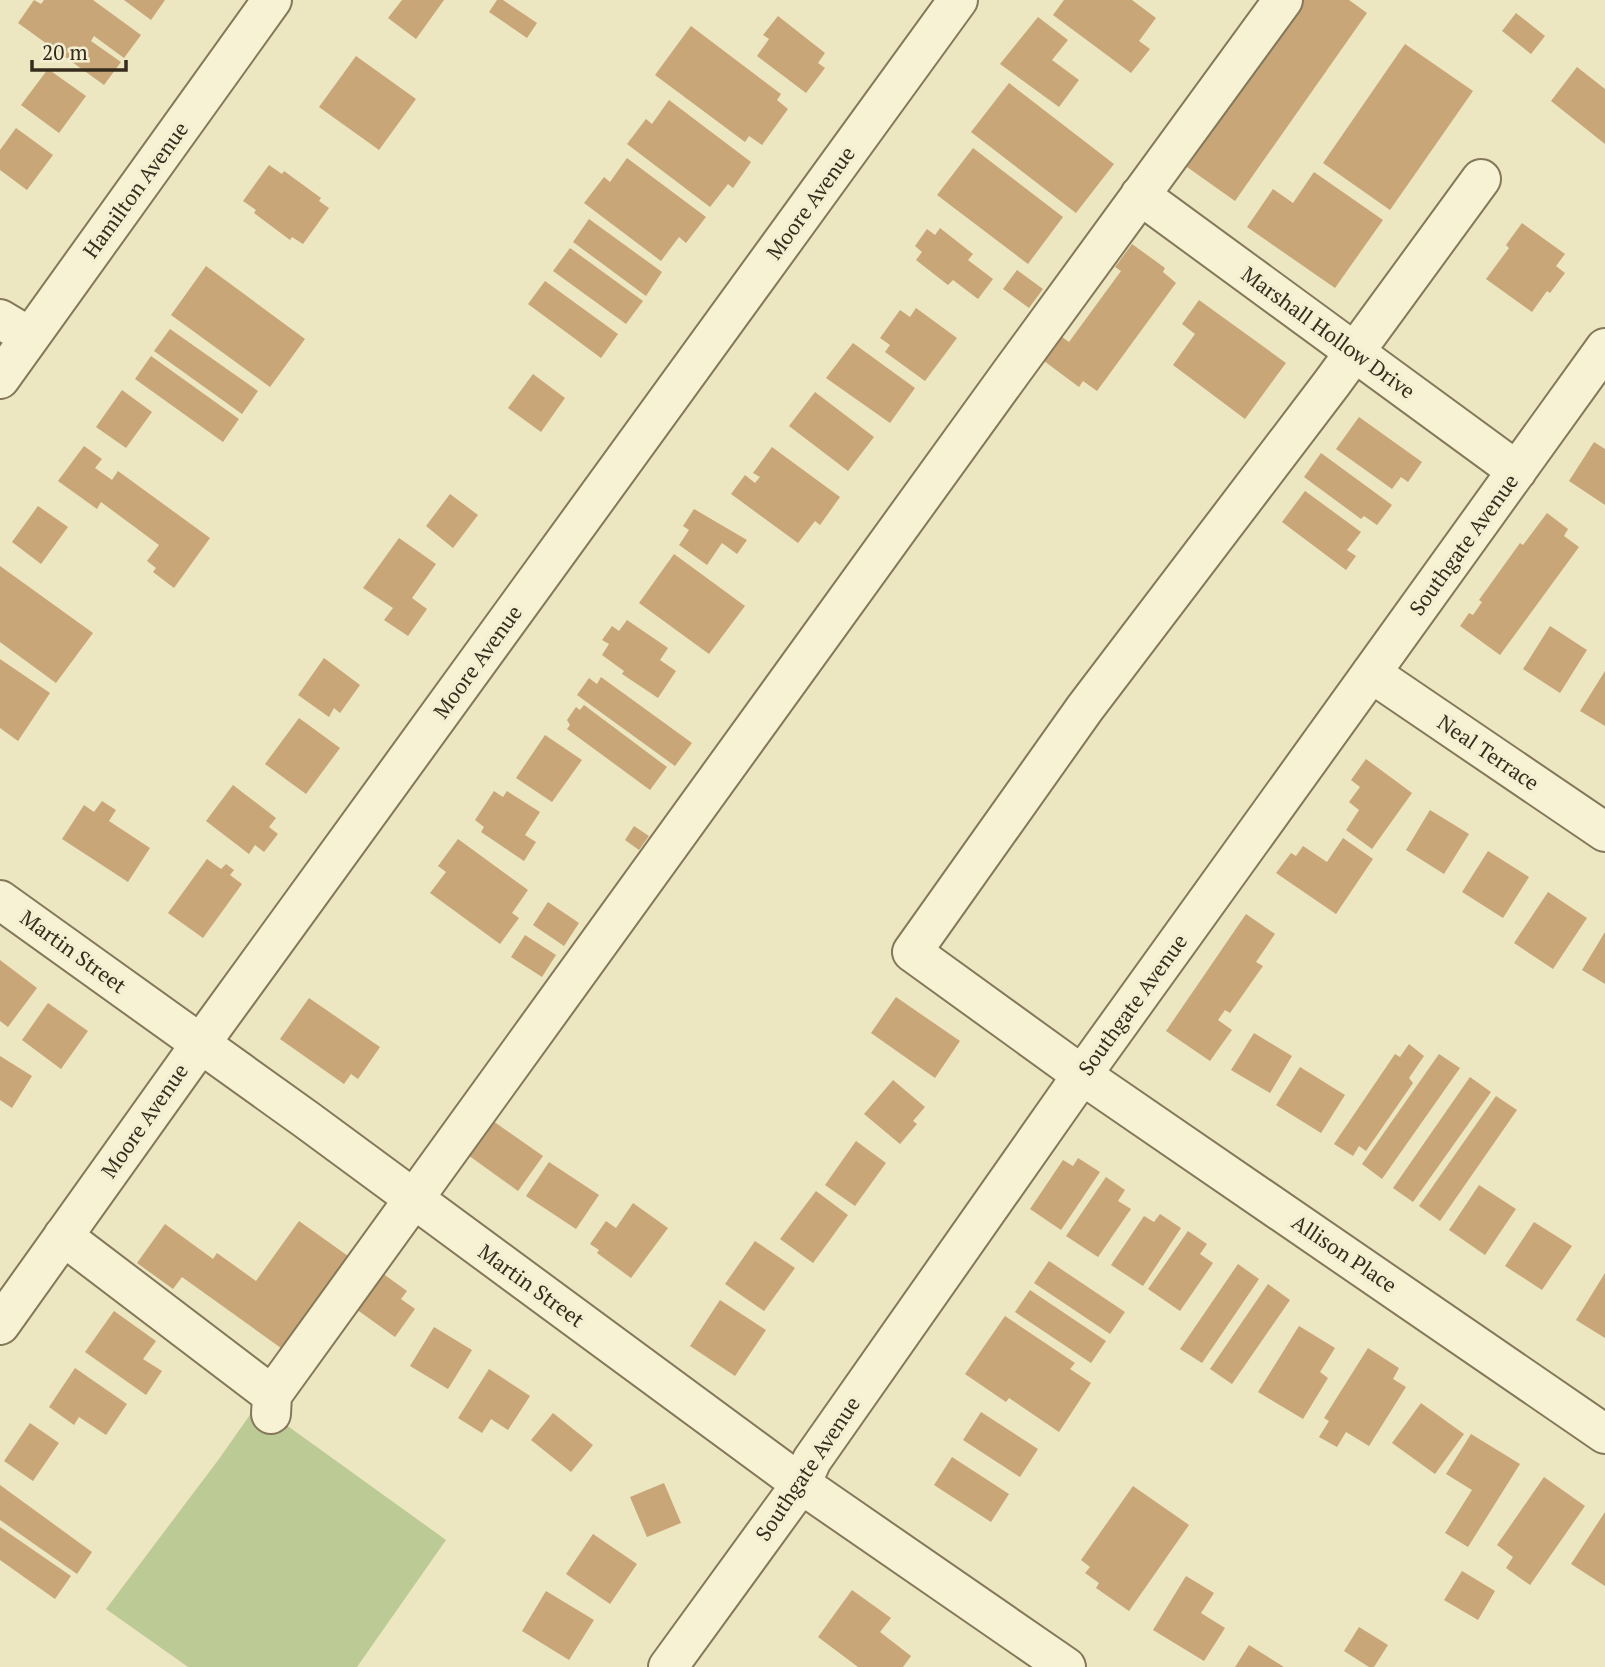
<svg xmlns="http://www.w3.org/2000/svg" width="1605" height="1667" viewBox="0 0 1605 1667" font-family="'PT Serif',serif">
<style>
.green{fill:#bcca96}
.building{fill:#c9a678}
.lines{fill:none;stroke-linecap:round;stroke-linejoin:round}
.minor-casing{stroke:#857759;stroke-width:42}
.minor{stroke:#f7f2d4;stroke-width:38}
.labels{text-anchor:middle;stroke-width:7;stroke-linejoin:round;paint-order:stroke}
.street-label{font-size:21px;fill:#352c1d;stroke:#f4efd0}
</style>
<rect width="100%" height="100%" fill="#ece6c1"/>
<path class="green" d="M259,1402l12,12 175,126 -89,127h-169l-82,-58 113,-150z"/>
<path class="building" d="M34,0l7,4 3,-4h49l48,35 -17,23 -30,-22 -3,5 30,21 -17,23 -86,-62z
M124,0h41l-14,20z
M402,0h42l-28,39 -28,-21z
M497,0h6l34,23 -10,15 -38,-26z
M1064,0h68l24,18 -17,23 11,8 -19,24 -78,-58z
M1304,0h45l18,13 -132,188 -48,-34z
M1516,13l29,23 -14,18 -29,-23z
M778,16l47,37 -7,10 7,5 -19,25 -49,-37 12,-17 -6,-4z
M1038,17l30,23 -16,20 27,20 -20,27 -59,-43z
M691,26l90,68 -4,6 11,9 -26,36 -13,-9 -4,6 -90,-67z
M1405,44l68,47 -83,119 -67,-47z
M356,56l60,43 -37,51 -60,-43z
M1577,67l28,22v55l-54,-43z
M48,69l38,27 -27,37 -38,-28z
M1009,83l105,81 -38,49 -105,-81z
M669,100l82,62 -18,26 -5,-4 -18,23 -83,-63 19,-25 6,5z
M16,128l37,27 -26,35 -27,-20v-20z
M973,148l90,69 -35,47 -91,-69z
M627,158l79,59 -20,26 -7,-6 -18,24 -77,-58 20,-26 6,5z
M269,165l13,9 2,-3 37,27 -2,3 10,7 -26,36 -11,-7 -2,3 -36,-27 2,-3 -13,-9z
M1314,172l69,48 -48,68 -88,-61 26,-38 20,14z
M589,219l73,53 -16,24 -73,-54z
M1522,223l43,31 -9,12 9,7 -15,20 -3,-2 -15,21 -46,-33 23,-31 -3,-3z
M940,228l33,26 -5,6 25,19 -15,20 -25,-19 -5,5 -32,-25 6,-8 -7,-6 12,-17 8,6z
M1132,244l33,24 -2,4 13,11 -79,108 -14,-10 -4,6 -35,-26 18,-24 7,5 52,-71 -6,-4z
M570,248l73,53 -17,23 -73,-53z
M206,266l99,73 -35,48 -99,-72z
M1017,270l26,19 -14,19 -26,-19z
M545,281l73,53 -17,24 -73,-54z
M1199,300l87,63 -41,56 -72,-54 22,-31 -13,-10z
M916,308l41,30 -32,43 -40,-29 5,-7 -10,-7 20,-28 10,7z
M170,329l88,62 -16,23 -88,-63z
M853,343l62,45 -25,35 -64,-45z
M151,356l88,63 -16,23 -88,-63z
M533,374l32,24 -24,34 -33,-24z
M122,390l30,22 -26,36 -30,-21z
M815,392l59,45 -26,34 -59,-45z
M1359,417l63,45 -14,20 -7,-5 -9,12 -56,-40z
M1594,442l11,7v56l-36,-24z
M84,446l18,13 -7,9 17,12 6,-9 92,67 -36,50 -21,-16 3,-4 -9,-7 12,-16 -58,-43 -4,7 -39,-28z
M772,447l68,50 -20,28 -5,-4 -17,22 -67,-49 14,-19 10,8 5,-6 -7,-4z
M1321,453l71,52 -15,20 -13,-9 -3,3 -57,-42z
M1305,491l56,41 -14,18 9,6 -10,14 -64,-48z
M450,494l28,21 -25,33 -27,-22z
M38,506l30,21 -27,37 -29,-22z
M694,509l53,31 -10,14 -15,-11 -15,22 -28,-20 10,-15 -6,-4z
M1547,513l21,16 -4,7 15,11 -79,108 -40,-29 9,-13 4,2 9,-13 -3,-2 41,-57 3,2z
M399,538l37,26 -24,34 15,11 -19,27 -24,-16 9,-12 -30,-20z
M674,554l71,52 -36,48 -70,-51z
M0,566l93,67 -37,50 -56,-41z
M627,620l41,28 -8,12 16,11 -18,27 -36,-24 2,-3 -22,-16 7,-11 -7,-4 10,-14 7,5z
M1550,626l37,24 -27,43 -37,-24z
M324,658l36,27 -20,28 -6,-5 -5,9 -31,-22z
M0,659l50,34 -32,48 -18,-13z
M1605,671v55l-25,-15z
M601,677l91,66 -17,23 -98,-71 12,-17 8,6z
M584,705l83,62 -17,23 -83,-61 3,-4 -3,-5 9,-13 4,3z
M299,718l41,30 -34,46 -41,-30z
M545,735l37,25 -30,42 -36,-24z
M1366,759l46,34 -40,56 -26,-19 13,-20 -10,-8 11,-15 -9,-7z
M233,785l43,33 -7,9 9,7 -14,18 -9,-7 -6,9 -43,-33z
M494,791l9,6 4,-6 33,21 -15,23 11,7 -12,19 -43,-29 3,-5 -9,-7z
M102,801l14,9 -7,11 41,27 -22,34 -66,-43 22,-34 10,7z
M1430,810l39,24 -25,40 -38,-24z
M634,826l15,10 -10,14 -14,-10z
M1343,838l30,21 -37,55 -60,-41 15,-20 5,3 7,-10 24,16z
M458,839l70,51 -16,23 7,5 -19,26 -70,-51 16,-21 -8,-6z
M1488,851l41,26 -26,41 -41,-26z
M207,859l14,10 5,-5 8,6 -4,5 12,9 -39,54 -35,-25z
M1548,892l39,26 -34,51 -39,-26z
M548,902l31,21 -15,23 -31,-21z
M1246,914l29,20 -19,28 7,4 -33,47 -5,-3 -7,10 14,10 -22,31 -44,-30z
M1605,932v52l-23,-14z
M525,935l31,20 -14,22 -31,-20z
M0,960l37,28 -29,39 -8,-6z
M896,997l64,44 -25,37 -64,-45z
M309,998l71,49 -22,32 -7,-5 -7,10 -64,-45z
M48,1003l40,28 -27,38 -39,-29z
M1254,1033l38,23 -22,37 -39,-23z
M1409,1044l15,12 -15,22 4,5 -47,68 -7,-5 -6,10 -19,-12 61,-90 5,3z
M1439,1054l21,14 -78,111 -20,-15z
M0,1056l32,20 -20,32 -12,-8z
M1300,1067l45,28 -24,38 -45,-28z
M1470,1077l21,15 -78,110 -20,-14z
M893,1080l32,27 -12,14 4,3 -17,20 -36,-30z
M1496,1096l21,14 -77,111 -21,-15z
M493,1121l50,35 -25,35 -50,-36z
M856,1141l30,22 -31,43 -30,-21z
M1078,1158l22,14 -39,58 -31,-21 33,-49 10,6z
M549,1162l50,33 -23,34 -50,-33z
M1106,1177l19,13 -7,11 13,8 -33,48 -32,-21z
M1479,1185l37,24 -31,46 -36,-25z
M816,1191l32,24 -35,48 -33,-24z
M633,1203l35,25 -37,50 -34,-25 2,-3 -9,-6 16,-23 10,7z
M1160,1214l21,14 -38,58 -32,-21 33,-49 10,6z
M299,1221l49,35 -67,92 -99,-71 -9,12 -36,-26 28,-39 48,35 4,-6 39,28z
M1534,1222l38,24 -30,44 -37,-24z
M1188,1231l19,13 -7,10 13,9 -33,48 -32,-22z
M755,1241l40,27 -31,43 -39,-27z
M1049,1261l76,51 -15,22 -76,-51z
M1238,1264l21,15 -57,84 -22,-14z
M382,1273l25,18 -6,8 14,10 -20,28 -39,-28z
M1605,1273v65l-29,-18z
M1268,1284l22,16 -58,84 -22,-15z
M1030,1290l76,51 -15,22 -76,-51z
M720,1300l46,30 -31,46 -45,-30z
M114,1311l42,30 -13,18 19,12 -16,24 -61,-43z
M1005,1316l70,47 -5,6 21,14 -32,49 -50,-34 -3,4 -41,-28z
M1299,1326l36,22 -15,24 8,6 -25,41 -45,-27z
M434,1327l38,23 -24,39 -38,-23z
M1368,1348l31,20 -6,11 13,8 -37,59 -23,-14 -9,15 -18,-10 10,-16 -5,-3z
M75,1368l52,36 -21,31 -27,-18 -5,8 -25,-18z
M489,1369l41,27 -22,34 -17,-11 -9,14 -24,-15z
M1421,1403l43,31 -29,40 -43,-31z
M981,1412l57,37 -18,28 -57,-37z
M553,1413l40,32 -22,27 -40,-32z
M30,1423l29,20 -26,38 -29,-20z
M1471,1434l49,30 -52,83 -23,-14 27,-43 -26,-16z
M952,1457l57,37 -18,28 -57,-37z
M1544,1477l41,29 -55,79 -24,-17 7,-11 -16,-12z
M664,1483l17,40 -34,14 -17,-40z
M0,1485l92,67 -15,22 -77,-54z
M1133,1486l56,39 -60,86 -33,-23 3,-5 -14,-10 5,-6 -9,-7z
M1605,1512v74l-34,-22z
M0,1527l71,49 -16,23 -55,-39z
M593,1534l44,30 -27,40 -44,-30z
M1462,1571l33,20 -17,29 -34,-20z
M1186,1576l28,17 -13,20 24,15 -21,33 -51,-31z
M852,1590l39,28 -11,14 31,24 -8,11h-45l-40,-30z
M546,1591l48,29 -25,40 -47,-29z
M1359,1627l29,18 -14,22h-5l-25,-16z
M1249,1645l35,22h-49z"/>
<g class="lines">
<defs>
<path id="minor" d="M1481,179l-149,204 -247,325 -173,244 170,123 523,359
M1140,195l377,276
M0,319l30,18
M0,379l272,-379
M1371,673l234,159
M0,900l307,220 494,364 265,183
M63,1236l209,159
M0,1325l214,-300 744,-1025
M271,1414l1,-19 738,-1021 273,-374
M668,1667l133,-183 11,-24 270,-385 523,-727"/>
</defs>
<use href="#minor" class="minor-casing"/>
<use href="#minor" class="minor"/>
</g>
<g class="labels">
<g class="street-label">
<text transform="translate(136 190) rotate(-54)" y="7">Hamilton Avenue</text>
<text transform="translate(811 203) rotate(-54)" y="7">Moore Avenue</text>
<text transform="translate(1328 333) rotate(36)" y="7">Marshall Hollow Drive</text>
<text transform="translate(1464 545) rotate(-54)" y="7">Southgate Avenue</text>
<text transform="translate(478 662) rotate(-54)" y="7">Moore Avenue</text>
<text transform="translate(1488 753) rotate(34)" y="7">Neal Terrace</text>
<text transform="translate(73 952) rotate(36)" y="7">Martin Street</text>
<text transform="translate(1133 1005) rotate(-54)" y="7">Southgate Avenue</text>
<text transform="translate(145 1121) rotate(-55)" y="7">Moore Avenue</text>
<text transform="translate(1344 1254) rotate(34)" y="7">Allison Place</text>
<text transform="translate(531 1286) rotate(36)" y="7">Martin Street</text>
<text transform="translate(808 1469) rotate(-56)" y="7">Southgate Avenue</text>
</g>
</g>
<path d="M32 60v10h94v-10" fill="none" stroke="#352c1d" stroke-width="3.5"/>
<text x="42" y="60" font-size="21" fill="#352c1d" stroke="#f4efd0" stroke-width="5" paint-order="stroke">20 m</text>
</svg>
